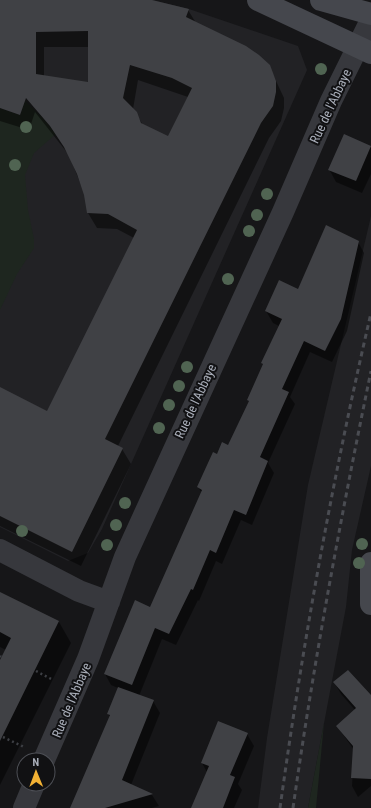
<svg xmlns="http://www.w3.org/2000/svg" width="371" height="808" viewBox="0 0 371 808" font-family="'Roboto Condensed',sans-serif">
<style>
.built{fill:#222225}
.green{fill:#1e261f}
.shadow{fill:#0007;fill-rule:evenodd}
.building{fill:#404145;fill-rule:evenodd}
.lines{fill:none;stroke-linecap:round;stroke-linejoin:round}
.path{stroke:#3d3f44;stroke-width:2.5;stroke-dasharray:2 3;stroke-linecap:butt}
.minor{stroke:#37383d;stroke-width:22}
.secondary{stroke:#45474d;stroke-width:22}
.rail{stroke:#4a4c52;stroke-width:3;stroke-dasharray:5 4;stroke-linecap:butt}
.tree{fill:#506452}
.labels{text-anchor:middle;stroke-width:4;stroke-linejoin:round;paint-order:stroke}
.street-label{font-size:13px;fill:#a8adb8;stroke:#111113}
</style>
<rect width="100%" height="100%" fill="#161618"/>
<path class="built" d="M0,0h152l8,2 29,7 109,37 9,24 -205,459 -14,24 -20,8 -68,-34z
M371,216v250l-19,84 -6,57 -38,201h-50l9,-70 41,-253z"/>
<path class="green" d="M25,101l17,16 14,17 -22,19 -9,22 3,35 6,29v9l-17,26 -17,36v-202l20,7z
M324,723l-8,85h-8z"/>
<path class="shadow" d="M0,0h142l46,10 8,13 73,43 15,32v10l-3,13 -12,17 -151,308 4,3 9,15 -50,102 -81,-40v-138l48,24 86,-174 -17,-9 -20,-1 -9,-15 -3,-18 -16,-40 -34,-43 -6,18 -29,-9zM44,47h45v36l-45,-7zM138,80l50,17 -20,41 -25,-13 -10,-16z
M371,147v27l-9,19 -26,-11 -7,-13z
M358,242l6,11 -17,78 -15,31 -22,-10 -20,45 5,7 -27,59 6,10 -22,52 -11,-5 -19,44 -6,-3 -17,40 -1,-1 -22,45 -14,-6 -23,57 14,5 7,12 -29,72 21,10 7,11 -7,2h-81l39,-91 -2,-3 10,-26 -7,-3 -6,-11 46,-66 51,-115 -4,-6 20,-32 10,-9 22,-44 14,-36 -2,-3 17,-37 -6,-3 -7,-12 32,-21z
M0,593l59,29 12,21 -71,142v-123l6,-12 -6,-3z
M334,682l37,16v88l-13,11 -6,-11 2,-36 -17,-24 18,-16 -14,-16z
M247,734l7,12 -16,38 4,6 -8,18h-42l15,-36 -5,-9z"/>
<path class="building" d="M0,0h152l37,9 -3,8 60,29 13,9 11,10 6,16v11l-3,14 -12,17 -156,316 18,9 -51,104 -72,-36v-129l47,24 90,-181 -29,-16 -21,-1 -3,-18 -7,-21 -13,-27 -14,-21 -24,-28 -6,17 -20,-7zM88,31v51l-52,-8v-42zM130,65l42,13 20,10 -24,48 -27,-13 -4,-11 -14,-14z
M344,134l27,12 -15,35 -28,-11z
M326,225l33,16 -18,78 -16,32 -21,-10 -22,48 7,3 -29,65 8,4 -22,54 -12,-5 -18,43 -6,-3 -17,40 -2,-1 -22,45 -14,-6 -23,57 -28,-11 31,-74 15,7 52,-117 -5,-3 16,-35 4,2 5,-12 6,3 21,-44 -2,-1 16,-36 -2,-1 21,-44 -17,-8 14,-31 19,9z
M0,592l59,29 -59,120v-81l11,-22 -11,-6z
M348,670l23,25v84l-20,-1 2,-32 -17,-20 20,-18 -23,-26z
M118,687l36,13 -32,80 31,14 -48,14h-35l40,-93 -3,-1z
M218,721l30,12 -18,42 5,2 -12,31h-32l18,-42 -8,-3z"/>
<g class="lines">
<path class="path" d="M0,656l1,1
M36,671l17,9
M3,737l21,10"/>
<path class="minor" d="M0,550l79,41 30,11
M44,760l44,-101 37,-102 158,-345 48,-111 40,-81
M24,808l10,-24"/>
<path class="secondary" d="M258,0l113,53
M321,0l50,14
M371,563v41"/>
<path class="rail" d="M280,808c23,-166 53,-332 91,-495
M293,808c21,-147 48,-292 78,-437"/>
</g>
<g class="tree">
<circle cx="321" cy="69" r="6"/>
<circle cx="26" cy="127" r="6"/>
<circle cx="15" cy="165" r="6"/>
<circle cx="267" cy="194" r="6"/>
<circle cx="257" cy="215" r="6"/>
<circle cx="249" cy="231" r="6"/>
<circle cx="228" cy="279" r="6"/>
<circle cx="187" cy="367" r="6"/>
<circle cx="179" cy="386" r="6"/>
<circle cx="169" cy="405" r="6"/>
<circle cx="159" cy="428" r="6"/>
<circle cx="125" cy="503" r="6"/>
<circle cx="116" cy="525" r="6"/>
<circle cx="22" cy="531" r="6"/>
<circle cx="362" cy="544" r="6"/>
<circle cx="107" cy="545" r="6"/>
<circle cx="359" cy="563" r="6"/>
</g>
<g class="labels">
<g class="street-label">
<text transform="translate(330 106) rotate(-65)" y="5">Rue de l'Abbaye</text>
<text transform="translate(195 401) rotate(-65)" y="5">Rue de l'Abbaye</text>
<text transform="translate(71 700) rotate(-67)" y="5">Rue de l'Abbaye</text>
</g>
</g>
<g transform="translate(36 772) rotate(359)"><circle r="19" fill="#111113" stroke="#4d4f55"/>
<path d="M0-3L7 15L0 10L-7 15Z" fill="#f2b134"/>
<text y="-6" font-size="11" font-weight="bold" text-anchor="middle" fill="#a8adb8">N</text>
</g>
</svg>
